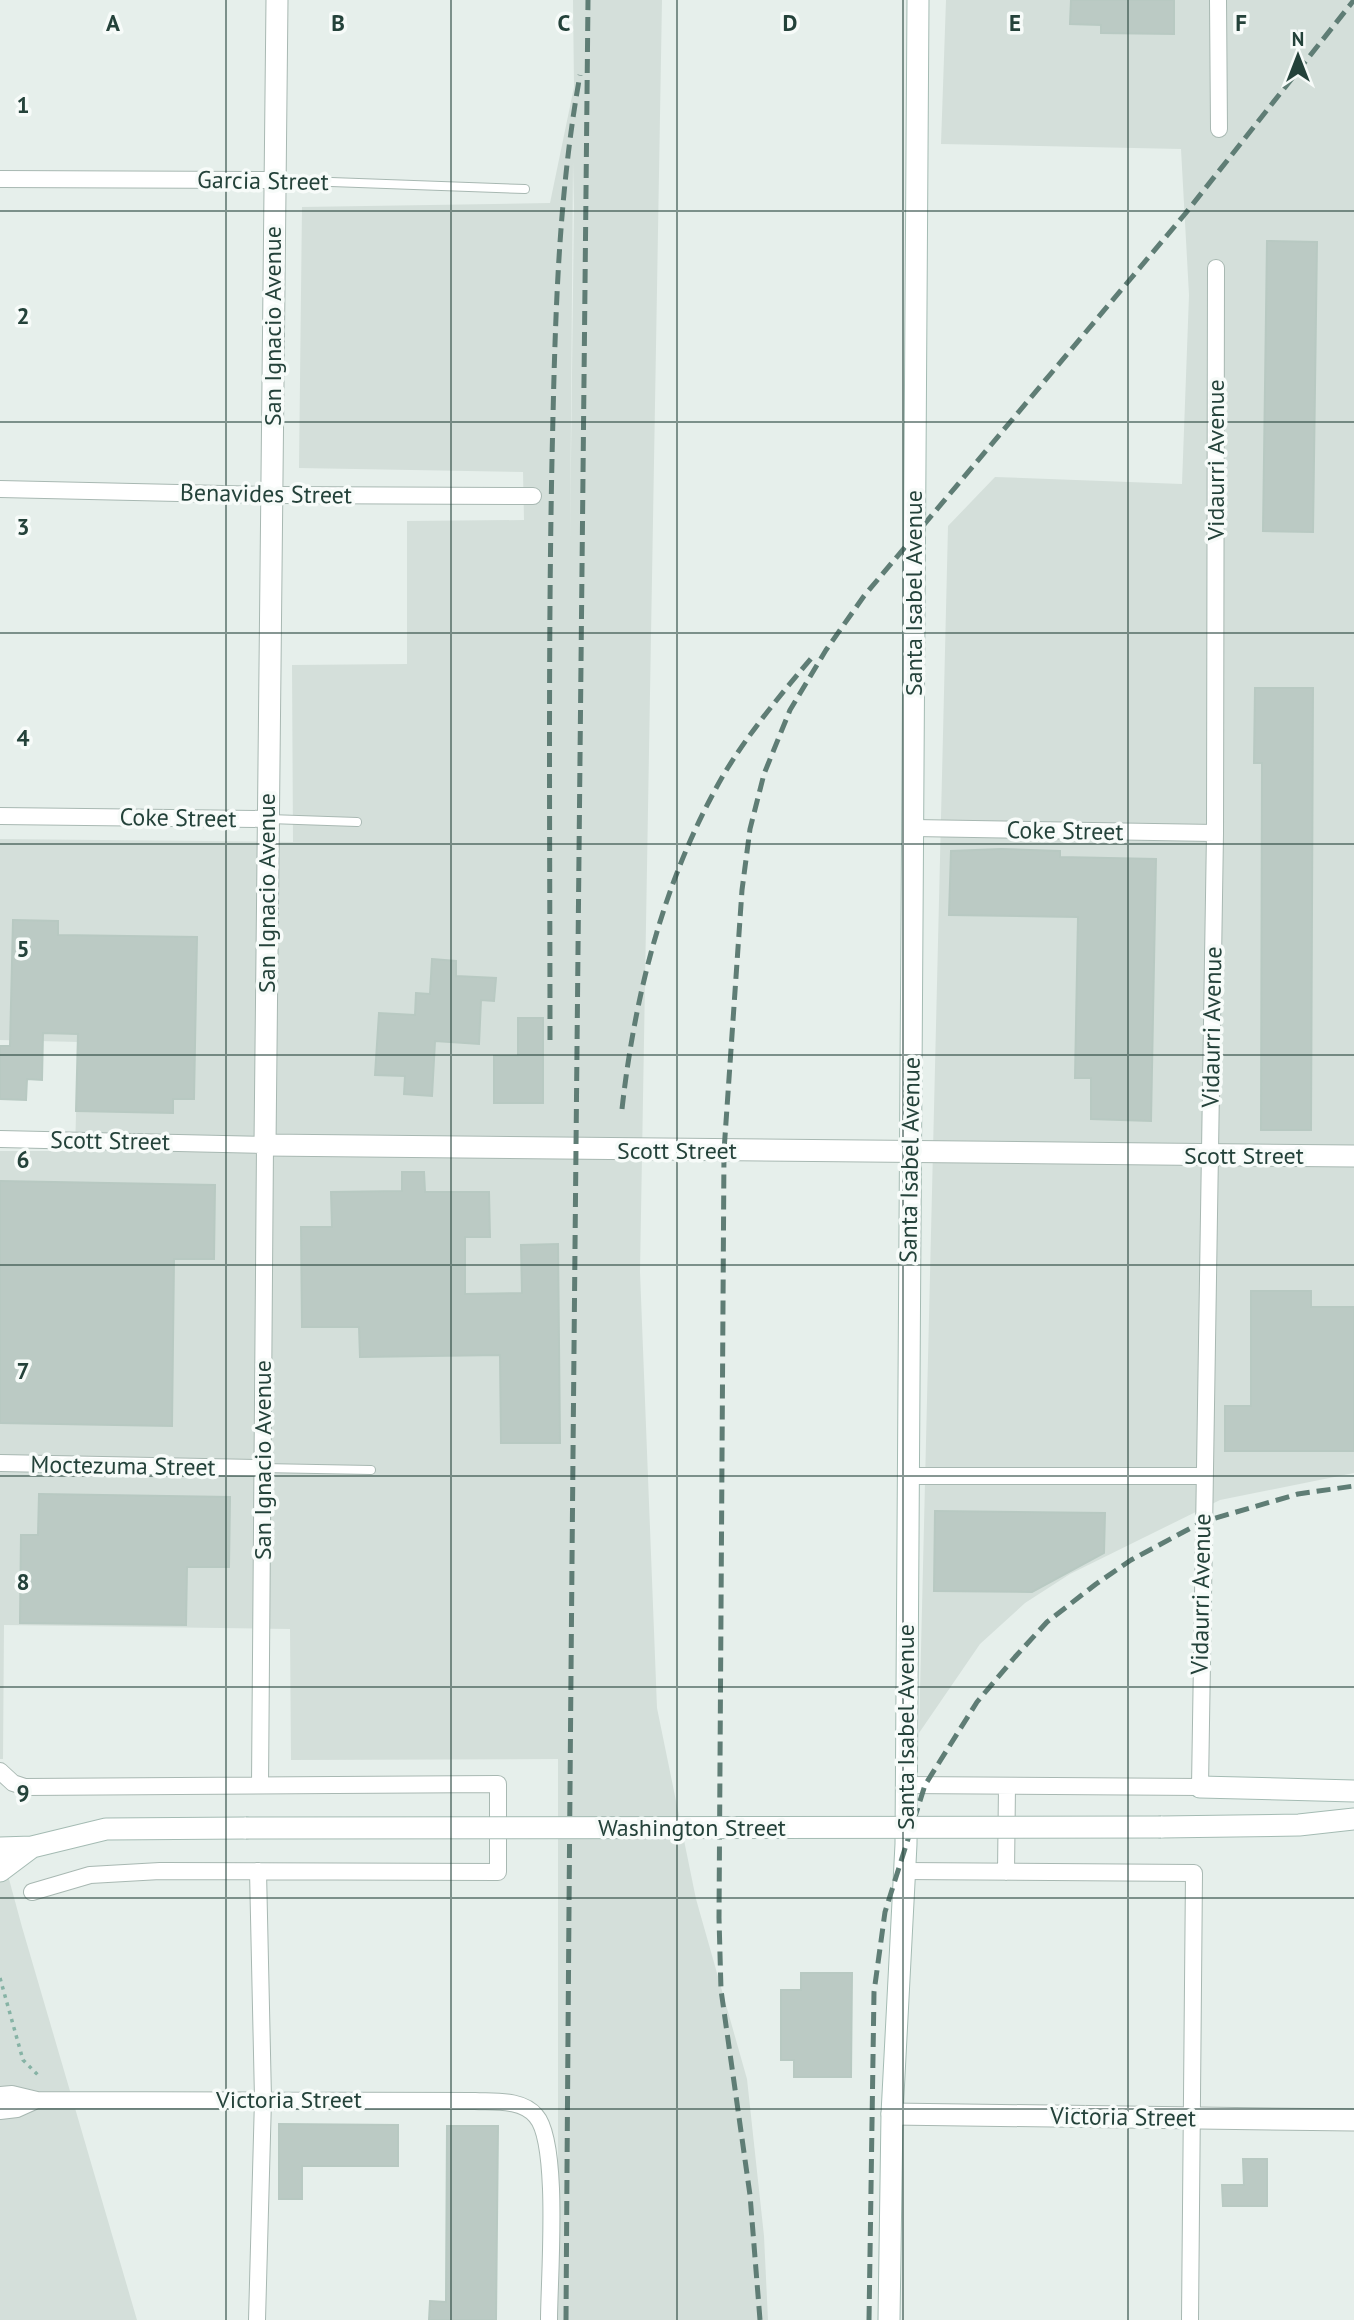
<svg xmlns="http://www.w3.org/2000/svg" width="1354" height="2320" viewBox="0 0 1354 2320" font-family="'PT Sans',sans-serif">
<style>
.built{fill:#d4dfda;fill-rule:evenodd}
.building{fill:#bbcac4;stroke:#b8c9c2;stroke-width:2}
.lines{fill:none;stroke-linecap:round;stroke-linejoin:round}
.service-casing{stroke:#a8b8b2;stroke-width:10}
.minor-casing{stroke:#a8b8b2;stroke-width:18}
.tertiary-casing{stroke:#a8b8b2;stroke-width:23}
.secondary-casing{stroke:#a4bbb3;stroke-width:23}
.path{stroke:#86b3a5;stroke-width:3.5;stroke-dasharray:3.5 5;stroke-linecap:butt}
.service{stroke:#fff;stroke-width:8}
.minor{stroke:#fff;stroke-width:16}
.tertiary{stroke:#fff;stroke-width:21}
.secondary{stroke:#fff;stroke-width:21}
.rail{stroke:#5f7d75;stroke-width:5;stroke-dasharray:14 7;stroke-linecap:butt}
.secondary-bridge-casing{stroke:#a4bbb3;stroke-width:23;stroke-linecap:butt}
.secondary-bridge{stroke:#fff;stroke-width:21}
.grid{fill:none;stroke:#24423a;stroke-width:2;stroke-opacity:0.55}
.labels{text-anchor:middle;stroke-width:7;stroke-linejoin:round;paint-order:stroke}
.street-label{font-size:24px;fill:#24423a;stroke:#f7fbf9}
.grid-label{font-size:23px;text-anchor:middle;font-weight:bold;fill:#24423a;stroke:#f7fbf9;stroke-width:7;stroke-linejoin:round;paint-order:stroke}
</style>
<rect width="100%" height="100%" fill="#e6efeb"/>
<path class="built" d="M573,0h89l-22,1272 17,436 39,191 51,180 17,157 4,84h-210v-561l-267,1 -1,-131 -286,-4 -1,134h-3v-608h75l3,-109 -78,-2v-201l293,3 -1,-177 115,-1v-143l117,-1 -1,-48 -224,-4 3,-261 248,-4 24,-116zM573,162l1,44 -4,338z
M946,0h408v1473l-134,27 -150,74 -45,29 -45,41 -61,89 29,-1207 47,-49 187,7 7,-189 -8,-146 -240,-5z
M0,1846l22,81 115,393h-137z"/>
<path class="building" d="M1071,0h103v34l-73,-1v-8l-31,-1z
M1267,241l50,1 -4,290 -50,-1z
M1255,688h58l-2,442h-50l1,-367h-8z
M1001,849l59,2v6l96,2 -5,262 -60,-2v-41h-16l3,-161 -129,-2 2,-64z
M13,920l45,1v14l139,2 -3,162h-21v14l-97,-2 2,-77 -35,-1 -1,47 -15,-1 -1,21 -26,-1v-53h10z
M432,959l24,2v15l40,2 -2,23 -13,-1 -2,44 -44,-3 -3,55 -28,-2 1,-18 -30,-1 4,-62 36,2 1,-22 14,1z
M518,1018h25v85h-49v-47h24z
M402,1172h22l1,20h64l1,45h-25v57l57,-1 -1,-48 37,-1 2,199h-59l-1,-88 -140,2 -1,-30h-57l-1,-100h31l-1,-35 71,-1z
M0,1181l215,4 -1,74h-40l-2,167 -172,-3z
M1251,1291h60v16h43v144h-129v-45h26z
M39,1494l191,3 -1,70h-42l-1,58 -166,-2 1,-88h17z
M935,1511l170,2 -1,40 -72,39 -98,-1z
M801,1973h51l-1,104h-57v-17h-13v-70h20z
M279,2124l119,1v41h-96v33h-23z
M447,2126h51l-2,194h-67l1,-19 16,1z
M1243,2159h24v47h-44l-1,-21h22z"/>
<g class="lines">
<defs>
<path id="service" d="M276,180l249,9
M269,819l88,3
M262,1468l109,2"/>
<path id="minor" d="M1218,0l1,129
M0,179l274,1
M0,489l272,6 261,1
M0,816l267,3
M914,828l301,5
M0,1139l265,6 -5,640
M0,1463l262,5
M908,1476h294
M0,1771l13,12 12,4 473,-3v88l-338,-1 -70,4 -58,17
M905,1785l295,2 15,-954 1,-565
M904,1871l290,2 -4,447
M1006,1872l1,-86
M0,2095l12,-1 25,6 438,1c20,1 47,-2 61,15 24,27 13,163 13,204
M0,2111l17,-2 20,-9
M257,2320l6,-221 -5,-228"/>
<path id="tertiary" d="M277,0l-12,1145 1089,11
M892,2114l462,6"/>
<path id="secondary" d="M1200,1787l154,4
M1161,1827l138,-2 55,-6
M0,1848l32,-1 74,-18 140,-1
M0,1871l32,-24
M889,2320l3,-206 14,-270 12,-1844"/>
</defs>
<use href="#service" class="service-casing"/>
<use href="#minor" class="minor-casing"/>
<use href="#tertiary" class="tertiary-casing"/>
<use href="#secondary" class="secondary-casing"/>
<path class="path" d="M0,1978l23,82 16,16"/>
<use href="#service" class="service"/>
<use href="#minor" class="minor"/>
<use href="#tertiary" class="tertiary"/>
<use href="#secondary" class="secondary"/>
<path class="rail" d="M550,1040c0,-194 -2,-388 2,-581 3,-129 5,-257 28,-384
M622,1109c13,-117 43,-233 102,-335 26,-43 58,-81 90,-119
M566,2320c5,-773 14,-1547 22,-2320
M760,2320l-10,-125 -29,-205 -2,-72 5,-767 18,-261 8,-61 14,-55 26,-64 36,-60 38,-54 321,-382 169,-214
M869,2320l5,-328 11,-80 40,-127 52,-83 38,-45 32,-35 49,-38 35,-24 71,-38 96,-28 56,-8"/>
<defs>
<path id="secondary-bridge" d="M246,1828l915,-1"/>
</defs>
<use href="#secondary-bridge" class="secondary-bridge-casing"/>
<use href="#secondary-bridge" class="secondary-bridge"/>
</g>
<path class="grid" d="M226,0v2320M451,0v2320M677,0v2320M903,0v2320M1128,0v2320M0,211h1354M0,422h1354M0,633h1354M0,844h1354M0,1055h1354M0,1265h1354M0,1476h1354M0,1687h1354M0,1898h1354M0,2109h1354"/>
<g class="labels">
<g class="street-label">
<text transform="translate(263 181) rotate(1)" y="8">Garcia Street</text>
<text transform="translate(273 326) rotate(-90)" y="8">San Ignacio Avenue</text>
<text transform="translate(1216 460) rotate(-90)" y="8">Vidaurri Avenue</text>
<text transform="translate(266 494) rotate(1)" y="8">Benavides Street</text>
<text transform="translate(914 593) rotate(-90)" y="8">Santa Isabel Avenue</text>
<text transform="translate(178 818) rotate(1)" y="8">Coke Street</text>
<text transform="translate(1065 831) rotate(1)" y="8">Coke Street</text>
<text transform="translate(267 893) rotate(-90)" y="8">San Ignacio Avenue</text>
<text transform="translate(1212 1027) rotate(-89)" y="8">Vidaurri Avenue</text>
<text transform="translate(110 1141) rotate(1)" y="8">Scott Street</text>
<text x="677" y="1159">Scott Street</text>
<text x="1244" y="1164">Scott Street</text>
<text transform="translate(910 1160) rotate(-89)" y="8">Santa Isabel Avenue</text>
<text transform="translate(263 1460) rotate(-90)" y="8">San Ignacio Avenue</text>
<text transform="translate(123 1466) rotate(1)" y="8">Moctezuma Street</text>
<text transform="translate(1201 1594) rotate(-89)" y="8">Vidaurri Avenue</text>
<text transform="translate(906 1727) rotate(-90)" y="8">Santa Isabel Avenue</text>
<text x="692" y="1836">Washington Street</text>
<text x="289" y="2108">Victoria Street</text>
<text transform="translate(1123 2117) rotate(1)" y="8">Victoria Street</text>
</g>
</g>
<g class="grid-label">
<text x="113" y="31">A</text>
<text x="338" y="31">B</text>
<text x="564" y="31">C</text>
<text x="790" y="31">D</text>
<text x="1015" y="31">E</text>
<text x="1241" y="31">F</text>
<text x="23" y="113">1</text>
<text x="23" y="324">2</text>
<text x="23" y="535">3</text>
<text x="23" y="746">4</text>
<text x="23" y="957">5</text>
<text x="23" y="1168">6</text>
<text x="23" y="1379">7</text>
<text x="23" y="1590">8</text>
<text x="23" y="1801">9</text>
</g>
<g transform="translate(1298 56)" stroke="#f7fbf9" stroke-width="5" paint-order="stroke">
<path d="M0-5L12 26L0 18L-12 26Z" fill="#24423a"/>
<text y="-10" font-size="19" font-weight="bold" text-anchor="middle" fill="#24423a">N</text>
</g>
</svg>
